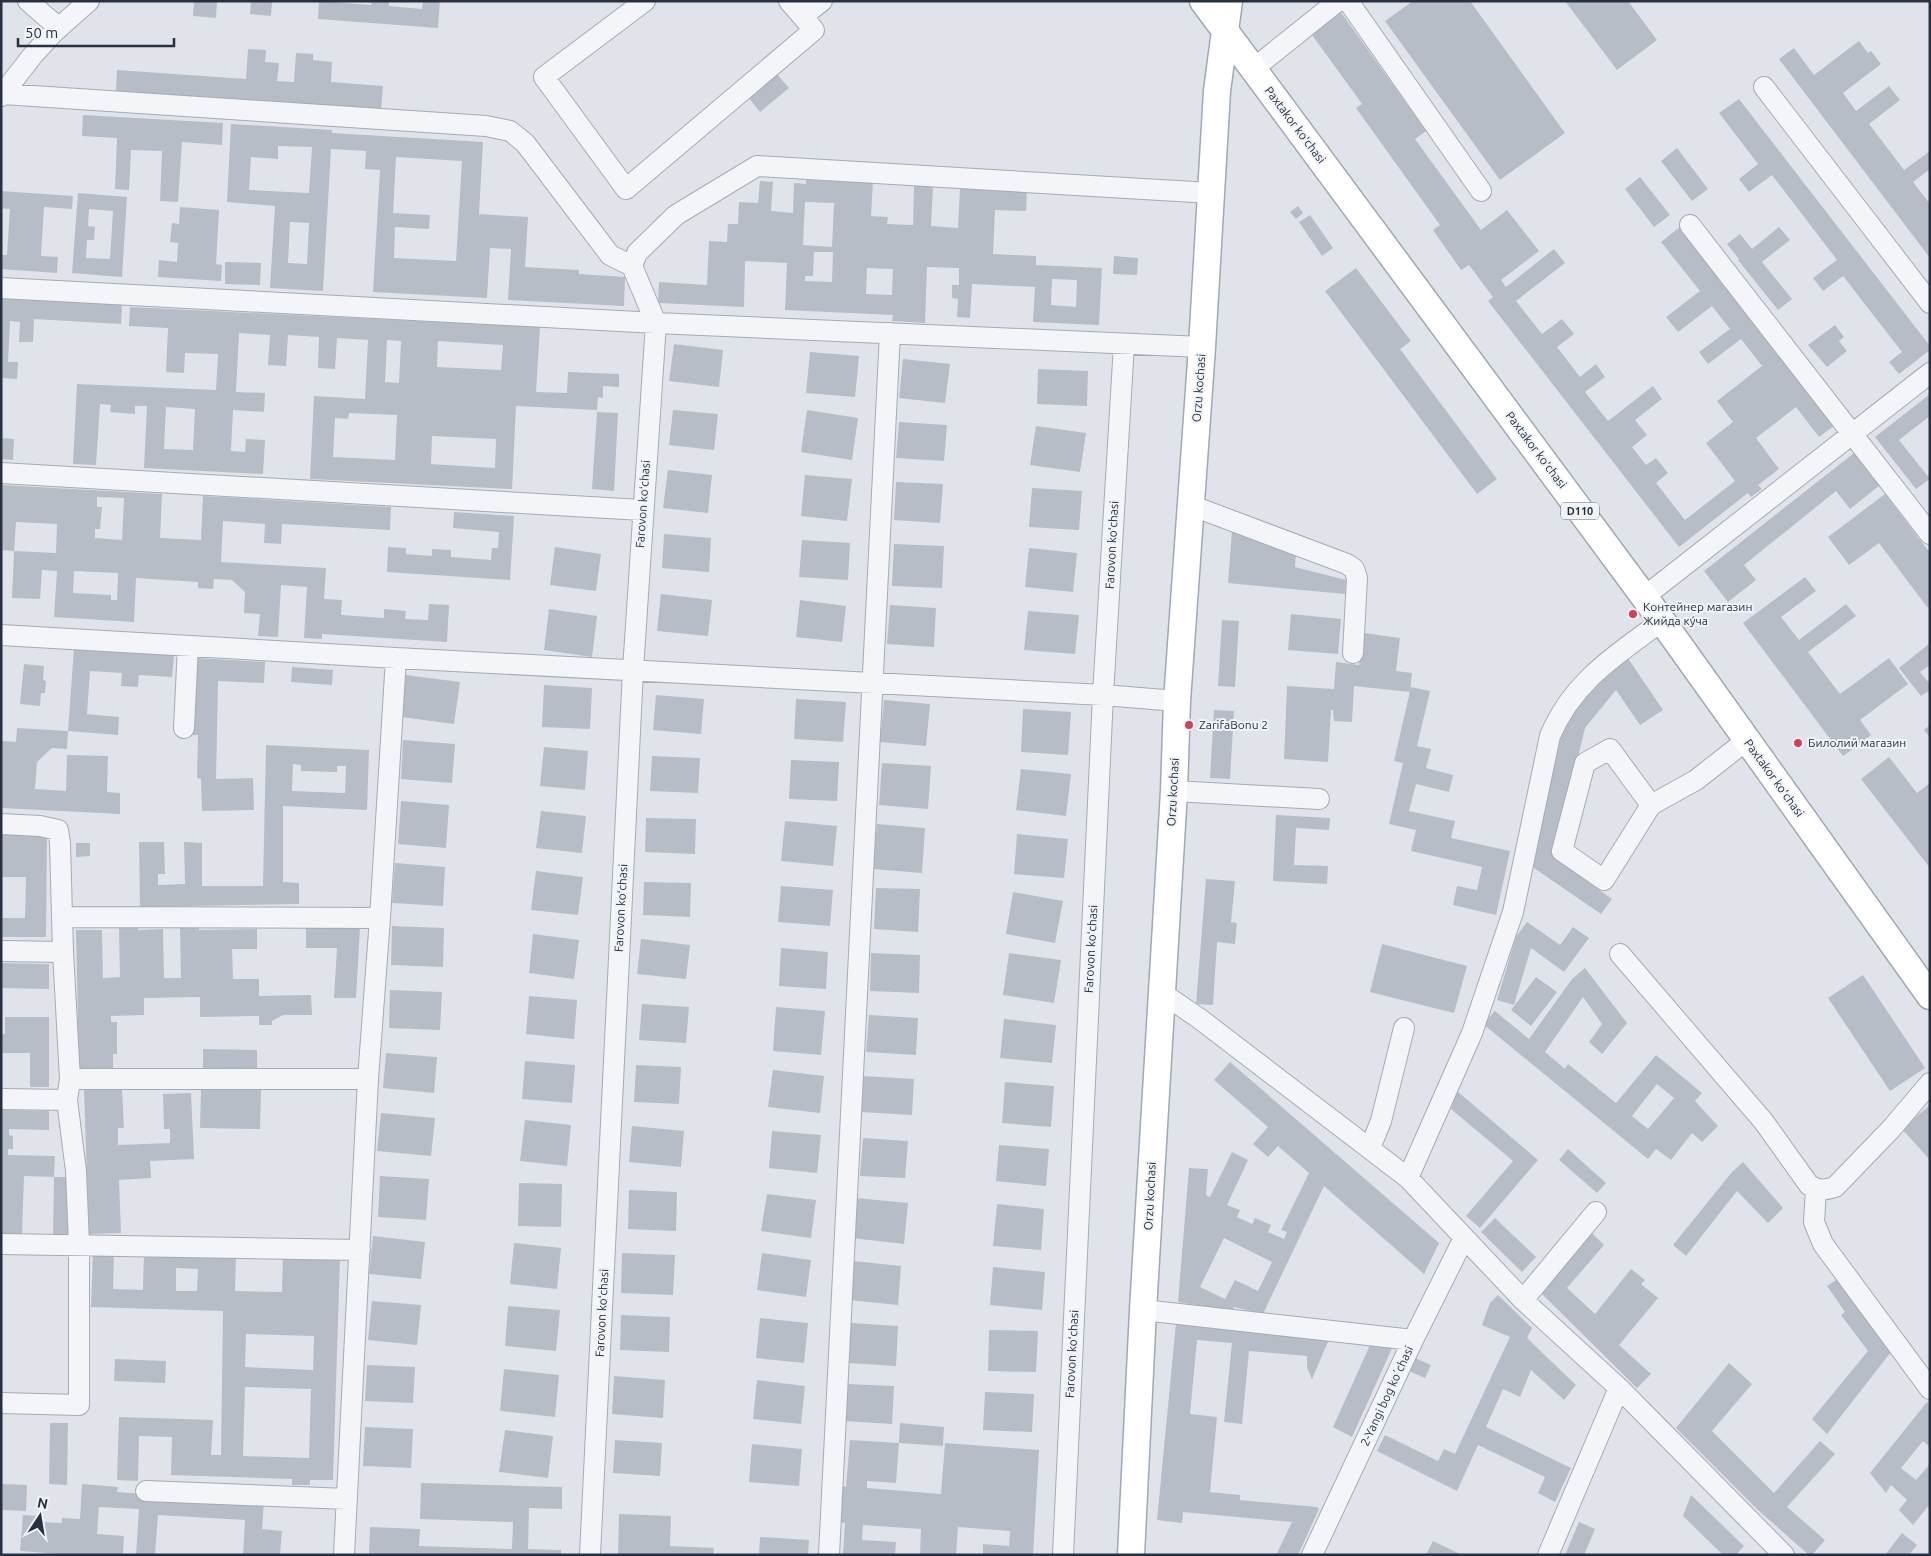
<svg xmlns="http://www.w3.org/2000/svg" width="1931" height="1556" viewBox="0 0 1931 1556" font-family="Ubuntu,sans-serif">
<style>
.building{fill:#b7bdc7;fill-rule:evenodd}
.lines{fill:none;stroke-linecap:round;stroke-linejoin:round}
.minor-casing{stroke:#a5abb4;stroke-width:22}
.major-casing{stroke:#9fa8b6;stroke-width:29}
.minor{stroke:#f3f5f8;stroke-width:20}
.major{stroke:#fff;stroke-width:26}
.poi-dot{fill:#d44054;stroke:#f0f3f7;stroke-width:2}
.labels{text-anchor:middle;stroke-width:4;stroke-linejoin:round;paint-order:stroke}
.shield{fill:#f0f3f7;stroke:#646b78;stroke-width:1}
.shield-label{font-size:11px;font-weight:bold;fill:#283142}
.street-label{font-size:12px;fill:#283142;stroke:#f0f3f7}
.poi-label{font-size:12px;fill:#283142;stroke:#f0f3f7;text-anchor:start}
</style>
<rect width="100%" height="100%" fill="#e0e4ea"/>
<path class="building" d="M194,1h23l-1,17 -23,-2z
M251,1h21l-1,15 -21,-2z
M319,1l52,4 1,-4h17v5l33,3 1,-8h17l-2,27 -120,-9z
M1413,1h57l95,132 -65,47 -115,-159z
M1565,1h63l29,39 -40,30z
M1340,11l86,120 -11,8 66,91 26,-20 32,41 -38,29 5,7 48,-38 11,14 -49,38 26,33 20,-15 12,15 -17,13 23,30 16,-13 9,13 -20,15 23,29 45,-35 9,13 -27,21 12,15 -15,12 14,18 10,-7 12,15 -12,10 29,37 50,-39 -29,-38 27,-21 -16,-21 45,-35 -21,-27 -33,25 -9,-12 31,-23 -18,-23 -34,26 -12,-15 34,-26 -39,-49 19,-15 155,198 -16,12 -23,-30 -40,31 23,31 -21,16 4,4 -11,8 -3,-4 -69,54 -191,-246 5,-4 -24,-32 -8,5 -28,-40 7,-5 -84,-117 6,-4 -52,-72z
M1859,41l9,12 3,-2 10,13 -38,29 13,18 33,-25 11,14 -31,24 35,46 26,-19v18l-17,13 17,22v54l-151,-199 15,-11 20,27z
M248,49l18,1 -1,12 14,1 -2,18 17,1 2,-29 17,1v6l19,2 -1,20 52,4 -2,23 -265,-18 1,-21 129,9z
M776,73l13,15 -29,24 -12,-15z
M1739,99l191,247v4l-31,24 -10,-12 13,-10 -59,-76 -20,15 -10,-13 24,-18 -65,-85 -23,17 -10,-13 19,-15 -39,-51z
M83,115l140,8 -1,22 -40,-3 -4,60 -18,-1 2,-50 -31,-1 -2,40 -14,-1 2,-51 -35,-2z
M231,124l101,6v3l151,9 -4,72 49,3 -3,50 54,3v4l46,3 -1,29 -116,-6 3,-51 -21,-1 -3,50 -114,-6 7,-122 -15,-1 1,-18 -35,-2 -8,142 -53,-3 5,-82 -48,-4zM278,146l34,1 -3,46 -60,-3 2,-33 27,2zM396,157l66,4 -6,100 -62,-3 1,-31 34,2 1,-14 -37,-2zM290,222l19,1 -2,41 -19,-1z
M1677,148l31,41 -16,12 -31,-40z
M1640,177l30,38 -16,12 -29,-38z
M806,180l48,2v-2l19,1 -2,35 17,1 -1,7 26,1 1,-40 19,1 -2,40 27,2 2,-40 67,3 -1,20 -31,-1 -2,44 43,2v9l66,3 -3,57 -66,-3 2,-35 -63,-3 -2,34 -13,-1 1,-18 -6,-1v-13h7v-17l-32,-1 -2,56 -33,-2 1,-6 -108,-5 2,-47 -42,-2 -1,46 -86,-4 1,-21 48,3 2,-44 18,1 1,-18h10l1,-22 19,1 2,-22 13,1 -2,29 22,2 1,-30 12,1zM805,202l29,1 -2,44 -29,-2zM814,252h19l-1,30 -27,-1v-5h8zM867,268l26,1 -1,26 -26,-1zM1052,279l25,1 -1,27 -25,-2z
M1,191l72,5 -1,13 -28,-2 -3,49 17,1 -1,16 -56,-4v-14h6l3,-46 -9,-1z
M78,193l49,4 -5,80 -50,-4zM89,209l24,2 -3,48 -24,-1 1,-18h7l1,-13 -7,-1z
M1298,206l5,7 -7,6 -6,-7z
M180,207l39,3 -3,54 6,1 -1,16 -63,-4 1,-17 18,2 1,-19 -8,-1 2,-19 7,1z
M1310,215l23,33 -11,8 -23,-34z
M1779,227l11,13 -28,22 30,37 -14,11 -40,-50 1,-1 -12,-15 13,-10 12,15z
M1114,256l24,2 -1,17 -24,-1z
M225,262l36,1 -1,22 -35,-1z
M1356,268l55,73 -11,8 97,130 -20,15 -152,-203z
M1,297l121,7 -1,20 -87,-5 -1,23h-14l1,-20 -10,-1 -2,41h10l-1,17 -16,-1z
M130,307l410,20 -4,65 31,1 1,-21 51,2v13l-16,-1v12l-5,-1 -1,13 -81,-4 -4,83 -202,-10 4,-83 51,3 3,-59 -31,-2 -2,31 -17,-1 1,-31 -31,-2 -2,31 -18,-1 2,-30 -31,-2 -3,59 29,1 -1,19 -31,-2 -2,41 14,1 1,-13 19,1 -2,34 -119,-6 3,-62h-12v8l-25,-2 1,-7 -11,-1 -4,61 -23,-1 4,-80 139,6 2,-36 -33,-1 -1,20 -18,-1 2,-44 -39,-2zM387,340l14,1 -2,42 -14,-1zM438,341l65,4 -2,25 -64,-3zM166,407l29,2 -2,41 -29,-1zM349,413l48,2 -2,45 -62,-3 2,-39 13,1zM432,436l64,3 -1,29 -64,-4z
M1835,325l9,12 -5,4 8,10 -20,16 -19,-22z
M674,344l49,6 -4,37 -50,-6z
M810,352l49,4 -4,41 -49,-4z
M903,359l47,5 -5,39 -46,-5z
M1038,369l50,2 -1,35 -50,-2z
M1930,394v22l-31,24 31,39 -14,10 -41,-52z
M673,410l45,4 -4,36 -45,-5z
M807,410l51,8 -6,42 -51,-8z
M597,412l21,1 -4,78 -22,-2z
M899,422l48,3 -3,36 -48,-3z
M1036,426l50,7 -6,39 -50,-7z
M1,438l13,1 -1,21 -12,-1z
M1854,453l26,32 -30,24 -14,-18 -92,74 12,15 -28,22 -24,-31z
M668,470l44,5 -4,38 -45,-5z
M805,475l47,4 -5,42 -46,-5z
M896,482l47,2 -3,39 -46,-3z
M1,485l161,9 -2,44 41,2 2,-44 188,11 -1,23 -108,-6 -1,20 -17,-1 1,-19 -42,-3 -2,41 105,6 -2,31 18,1 -1,15 43,3v-9l22,2 -1,8 23,1 1,-16 20,1 -2,37 -125,-8v5l-18,-1 3,-51 -26,-2 -3,52 -20,-1 2,-22 -16,-1 1,-21 -13,-12 -18,-1 -1,10 -15,-1v-6l-62,-4 -2,44 -80,-5 3,-46 -15,-1 -2,29 -28,-1 2,-47 42,2 1,-29 -41,-2 -2,29 -13,-1zM97,497l27,1 -2,42 -27,-2v-9h5l2,-22h-5zM74,571l44,2 -1,27h-6v-5l-38,-2z
M1032,488l50,3 -3,39 -50,-3z
M1885,494l45,59v53l-3,1 -48,-64 -30,22 -21,-28z
M454,512l60,4 -4,64 -123,-8 1,-25 18,1v6l26,2v-7l19,1v7l40,3 1,-12h6l1,-16 -46,-4z
M1232,531l64,21 -1,15 51,13 -1,14 -117,-11z
M664,534l47,4 -2,34 -47,-4z
M802,540l48,3 -2,37 -49,-3z
M894,544l50,2 -2,42 -50,-2z
M555,547l46,7 -5,37 -46,-6z
M1029,548l48,5 -4,39 -48,-5z
M1805,577l11,14 -35,26 18,23 47,-36 10,12 -48,36 32,42 49,-36 19,26 -48,36 11,15 -28,21 -100,-133z
M661,594l51,6 -4,36 -51,-5z
M800,600l46,6 -4,36 -46,-5z
M890,605l46,3 -2,39 -47,-3z
M549,609l48,7 -5,41 -48,-7z
M1028,611l51,4 -4,39 -51,-4z
M1291,614l50,5 -3,35 -50,-4z
M1222,620l17,1 -4,66 -17,-1z
M1364,633l36,5 -4,33 16,2 -2,19 -56,-6 -2,36 -18,-1 -1,-11h-2l-3,52 -44,-3 3,-73 47,3 2,-27 23,3z
M1930,643v22l-10,7 10,12v6l-9,6 -22,-28z
M74,648l100,7 -2,22 -33,-2 -1,12 -17,-1 1,-13 -32,-2 -3,43 32,3 -1,18 -50,-4z
M1627,657l36,53 -23,15 -24,-35 -31,38 -31,129 58,42 -11,15 -70,-48 29,-125 7,-21 21,-31z
M197,658l68,4 -1,21 -46,-2 -2,98 37,-1 1,32 -52,1 -1,-32 -4,-1 1,-43h-5v-15h2z
M24,664l20,2 -1,14 3,1 -1,12h-4l-1,13 -20,-2z
M292,667l41,3 -1,15 -41,-3z
M406,675l54,7 -6,42 -53,-7z
M544,685l48,3 -2,41 -48,-2z
M1411,687l19,4 -13,55 14,3 -5,19 27,7 -4,17 -33,-8 -7,27 46,10 -4,17 59,13 -14,64 -43,-10 4,-19 20,4 5,-23 -71,-16 5,-21 -27,-6 14,-61 -9,-2z
M656,695l48,4 -3,35 -48,-4z
M796,699l50,3 -3,40 -49,-3z
M884,700l46,4 -4,42 -46,-4z
M1023,709l48,3 -3,43 -47,-3z
M1214,710l20,1 -4,68 -20,-1z
M1930,725v12l-6,-7z
M17,728l51,3 -1,18 -15,-1 -15,14 -2,27 31,2 1,-36 41,1 -1,36 13,1v21l-119,-6 1,-67 14,1z
M403,740l52,4 -3,39 -51,-4z
M266,745l103,5 -2,60 -84,-4v76l16,1v21l-159,3 -1,-65h25l1,32h-7v11l27,-1 -1,-42 18,1v43h61zM293,764l8,1v6l36,1v-6h9l-1,27 -53,-2z
M544,747l44,4 -3,39 -45,-4z
M652,756l48,2 -2,35 -48,-2z
M1889,757l28,36 13,-10v85l-69,-89z
M791,760l48,2 -2,39 -48,-2z
M882,763l49,3 -3,43 -49,-4z
M1021,769l50,5 -5,42 -50,-6z
M401,801l48,4 -3,43 -48,-4z
M541,811l45,5 -4,37 -46,-5z
M1276,815l54,3 -1,12 -33,-2 -2,37 34,1 -1,18 -54,-3z
M646,818l50,1 -1,35 -50,-2z
M785,821l52,5 -4,40 -52,-5z
M877,824l48,4 -3,45 -49,-4z
M1017,834l51,5 -4,39 -50,-4z
M1,835h46l-1,102h-45v-19h24l1,-41h-25z
M76,843h14v13l-14,1z
M395,863l50,4 -2,39 -51,-3z
M536,871l47,6 -5,38 -47,-5z
M1206,879l29,2 -4,41 6,1 -2,21 -18,-2 -4,63 -17,-1z
M644,882l47,1 -1,34 -47,-2z
M781,886l52,4 -3,36 -52,-4z
M876,888l44,1 -2,43 -44,-3z
M1013,892l50,9 -8,42 -49,-9z
M1527,922l33,23 13,-18 16,11 -25,34 -33,-24 -17,57 -17,-5 19,-63z
M392,926l52,2 -1,39 -52,-2z
M138,927v3l25,-1 1,49h17l-1,-51h19v3l58,-1v20h-25l1,30h26v17l52,-1 1,20h-29l-11,6v4h-13v-9l-59,1v-20l-56,1v17l-33,1v6h6v32h-4v15h-34l-3,-139h26l1,48 17,-1 -1,-49z
M306,928h54l-4,70h-22l3,-50h-31z
M533,934l46,6 -5,39 -45,-6z
M641,939l49,6 -4,34 -49,-5z
M1382,944l85,22 -13,47 -84,-21z
M781,948l47,4 -2,37 -47,-3z
M871,953l49,2 -1,38 -49,-2z
M1009,953l52,7 -7,43 -51,-8z
M1,963l48,1v25l-48,-1z
M1585,968l42,55 -25,31 -13,-12 13,-18 -19,-27 -38,55 20,17 3,-5 48,39 40,-48 46,38 -7,8 23,25 -16,16 -10,-9 -21,27 -15,-11 -8,10 -165,-135 12,-13 34,28 43,-60zM1657,1084l17,14 -26,31 -16,-13z
M1863,975l62,93 -35,23 -62,-93z
M1536,977l21,15 -26,34 -20,-16z
M390,990l52,2 -2,38 -51,-2z
M529,996l48,4 -3,39 -48,-5z
M642,1004l47,3 -3,36 -47,-3z
M776,1007l49,4 -4,44 -48,-4z
M869,1015l49,3 -2,37 -50,-3z
M5,1017h44v70h-19v-34h-29v-19h4z
M1004,1019l52,6 -4,38 -52,-5z
M203,1049l54,1v21h-54z
M386,1053l51,4 -3,36 -51,-5z
M525,1061l50,4 -3,38 -50,-4z
M1230,1062l209,181 -15,31 -100,-88 -61,128 -29,-7 -2,4 -54,-9 11,-134 19,1 -2,26 4,2 22,-45 16,8 -21,45 13,5 -3,7 15,7 3,-6 16,7 -3,7 16,7 3,-7 -6,-2 28,-57 -31,-27 -10,11 -15,-13 15,-17 -54,-47zM1224,1238l48,24 -14,29 -23,-11 -10,19 -25,-12z
M636,1065l45,2 -2,37 -45,-2z
M773,1070l51,6 -4,37 -52,-6z
M863,1076l51,3 -2,36 -51,-3z
M1005,1082l49,4 -3,41 -49,-4z
M122,1089l2,39h-6v17l52,-2v-14h-6l-1,-35 28,-1 3,66 -44,2 1,17 -32,2 2,53 -32,1 -5,-144z
M201,1089l60,1 -1,39 -60,-1z
M1457,1091l81,69 -58,68 -14,-12 47,-55 -62,-52z
M1930,1105v55l-28,-31z
M1,1110l48,1v19l-40,-1v6l4,1v13h-5v6l47,1 -1,21 -30,-1 -2,61h-21z
M381,1113l54,5 -4,38 -54,-5z
M525,1120l46,5 -4,41 -47,-5z
M632,1126l52,5 -3,36 -52,-5z
M772,1131l49,4 -4,38 -48,-5z
M863,1138l45,3 -3,37 -45,-2z
M999,1145l50,4 -3,37 -50,-5z
M1568,1149l38,34 -9,10 -38,-33z
M1743,1162l40,46 -15,15 -31,-32 -51,65 -13,-11 59,-73z
M380,1176l49,3 -3,41 -48,-3z
M54,1177h16l-1,63 -16,-1z
M519,1183l43,1 -1,43 -43,-1z
M629,1190l48,2 -1,39 -48,-2z
M767,1194l49,6 -5,38 -50,-7z
M856,1198l52,5 -4,41 -52,-6z
M997,1204l47,5 -3,41 -48,-4z
M1495,1218l41,39 -14,15 -41,-40z
M1589,1230l15,15 -37,43 28,26 36,-45 14,11 -4,4 17,14 -39,47 32,29 -14,14 -100,-99z
M373,1236l52,6 -4,37 -52,-5z
M514,1243l47,5 -4,41 -47,-5z
M93,1251l21,1 -1,37 30,1 1,-39 92,3 -1,37 47,1 1,-37 57,2 -7,223h-23v5h-18v-6l-121,-4 1,-38 -33,-1 -1,45 -21,-1 2,-63 94,3 -2,35h10l2,-144 -132,-4zM176,1268l22,1 -1,22h-21zM246,1334l68,2 -1,34 -68,-3zM245,1387l66,2 -2,69 -66,-2z
M622,1253l53,2 -2,40 -52,-2z
M762,1253l49,7 -5,37 -49,-7z
M853,1261l48,5 -3,39 -49,-5z
M993,1267l52,5 -3,38 -52,-5z
M1839,1278l52,74 -64,82 -15,-15 56,-68 -27,-36 4,-3 -18,-26z
M1498,1295l34,33 -5,10 49,47 -12,15 -33,-30 -11,27 -17,-8 -17,38 85,41 -16,34 -17,-9 7,-16 -67,-32 -21,46 -80,-40 8,-16 53,26 6,-12 11,5 55,-117 -28,-12 8,-22z
M372,1301l49,4 -4,40 -49,-5z
M508,1306l52,4 -4,41 -51,-5z
M621,1315l49,2 -1,35 -49,-2z
M760,1318l48,5 -4,40 -48,-5z
M851,1323l47,3 -2,40 -48,-3z
M1176,1323l154,14 -18,42 -5,-11v-12l-58,-5 -7,73 -18,-2 8,-79 -35,-3 -7,74 27,3 -7,75 30,3v5l77,7 2,2 -21,46h-22l16,-33 -109,-10 -1,11 -25,-3z
M989,1330l49,1 -2,41 -48,-1z
M1371,1343l22,3 -41,91 -19,-10z
M1415,1358l16,7 -6,13 -16,-7z
M115,1359l51,2 -1,22 -51,-2z
M1729,1363l23,21 -40,47 62,62 46,-52 15,13 -48,53 38,33 -13,15h-3l-51,-45 -82,-82z
M367,1365l48,2 -2,36 -48,-2z
M504,1369l55,6 -4,42 -55,-6z
M614,1376l51,4 -2,38 -51,-4z
M757,1380l48,6 -4,38 -48,-5z
M846,1384l48,2 -2,38 -48,-3z
M985,1392l49,2 -2,38 -49,-2z
M1927,1402l3,4v41l-7,-6 -22,27 15,12 14,-16v40l-17,21 -14,-15 8,-10 -16,-15 -5,8 -16,-20z
M50,1423h18l-1,62 -18,-1z
M900,1423l44,4 -1,19 -44,-3z
M365,1427l48,2 -2,39 -48,-2z
M505,1430l48,6 -5,42 -49,-6z
M615,1440l47,3 -2,33 -47,-3z
M850,1440l49,3 -3,40 -29,-2v7l74,6 4,-51 94,7 -6,105h-50v-11l26,2 1,-15 -52,-4 -2,28h-36l1,-26 -58,-4 -1,15 34,2 -1,13h-52l2,-32 -7,-1 2,-36 6,1z
M752,1444l50,5 -3,37 -50,-4z
M421,1483l141,4v22l-33,-1 -1,41 33,1v5h-192l1,-28 50,2 -1,17 93,3 1,-27 -93,-3z
M1,1484l26,1 -1,26 -25,-1z
M82,1484l36,3 -1,5 147,10 -2,27 20,2 -2,24h-37l2,-35 -87,-5 -3,40h-19l3,-46 -40,-2 -2,27 27,2 -1,19h-50l-53,-4 3,-36 18,1v6l21,1v-5l18,1z
M1691,1495l53,51 -8,9h-13l-40,-39z
M619,1514l52,2 -1,30 44,2 -1,7h-95z
M1579,1522l16,7 -11,26h-19z
M1902,1533l15,12 -8,10h-24z
M760,1537l49,3 -1,15h-49z
M1433,1541l29,14h-36z"/>
<g class="lines">
<defs>
<path id="minor" d="M28,1l31,27
M645,1l-101,76 82,112 188,-159 -25,-29
M1348,1l133,190
M803,16l19,-15
M1253,69l85,-68
M1764,87l166,216
M3,94l483,32 24,5 15,12 85,112 22,11 5,-13 39,-38 81,-49 454,27
M1,96l32,-41 21,-23 35,-31
M1690,225l240,309
M1,288l655,35 546,24
M1,473l641,37
M1190,505l157,59 7,5 3,9 -4,75
M1644,597l286,-224
M1,635l395,23 707,37 74,6
M184,728l4,-82
M1174,791l145,8
M1651,805l-47,75 -42,-29 23,-88 25,-14 41,56 45,-25 51,-40
M1,824l39,2 18,4 2,13 3,109 7,127 -3,21 9,71 3,73v161l-78,-2
M63,917l317,1
M1,951l62,1
M1620,954l144,168 45,63c10,6 16,5 26,2l56,-58 39,-46
M1162,993l38,26 208,159 115,122 96,88 165,167
M70,1079h298
M1,1099l66,1
M1370,1148l11,-27 23,-93
M1408,1178l64,-145 41,-121 37,-176c23,-55 66,-81 112,-115
M1816,1189l-2,33 9,22 107,145
M1,1244l359,6
M1523,1300l73,-88
M1143,1310l270,30
M146,1491l201,8
M344,1555l24,-476 12,-161 16,-260
M590,1555l43,-885 23,-347 -24,-57
M829,1555l61,-1222
M1063,1555l40,-860 21,-351
M1312,1555l101,-215 51,-102
M1548,1555l71,-167"/>
<path id="major" d="M1203,1l459,620 268,375
M1131,1555l12,-245 31,-519 3,-90 25,-354 15,-256 12,-90"/>
</defs>
<use href="#minor" class="minor-casing"/>
<use href="#major" class="major-casing"/>
<use href="#minor" class="minor"/>
<use href="#major" class="major"/>
</g>
<g class="poi-dot">
<circle cx="1633" cy="614" r="5"/>
<circle cx="1189" cy="725" r="5"/>
<circle cx="1798" cy="743" r="5"/>
</g>
<g class="labels">
<rect class="shield" x="1561" y="502.5" width="38" height="17" rx="4"/>
<g class="shield-label">
<text x="1580" y="515">D110</text>
</g>
<g class="street-label">
<text transform="translate(1295 125) rotate(53)" y="4">Paxtakor koʻchasi</text>
<text transform="translate(1199 388) rotate(-86)" y="4">Orzu kochasi</text>
<text transform="translate(1536 450) rotate(53)" y="4">Paxtakor koʻchasi</text>
<text transform="translate(643 504) rotate(-86)" y="4">Farovon koʻchasi</text>
<text transform="translate(1112 545) rotate(-87)" y="4">Farovon koʻchasi</text>
<text transform="translate(1774 778) rotate(54)" y="4">Paxtakor koʻchasi</text>
<text transform="translate(1173 792) rotate(-87)" y="4">Orzu kochasi</text>
<text transform="translate(621 908) rotate(-87)" y="4">Farovon koʻchasi</text>
<text transform="translate(1091 949) rotate(-87)" y="4">Farovon koʻchasi</text>
<text transform="translate(1150 1196) rotate(-87)" y="4">Orzu kochasi</text>
<text transform="translate(602 1313) rotate(-87)" y="4">Farovon koʻchasi</text>
<text transform="translate(1072 1354) rotate(-87)" y="4">Farovon koʻchasi</text>
<text transform="translate(1387 1396) rotate(-65)" y="4">2-Yangi bog koʼchasi</text>
</g>
<g class="poi-label">
<text x="1643" y="611">Контейнер магазин<tspan x="1643" dy="14">Жийда ку́ча</tspan></text>
<text x="1199" y="729">ZarifaBonu 2</text>
<text x="1808" y="747">Билолий магазин</text>
</g>
</g>
<rect width="1931" height="1556" fill="none" stroke="#283142" stroke-width="5"/>
<g transform="translate(40 1516) rotate(12)" stroke="#f0f3f7" stroke-width="4" paint-order="stroke">
<path d="M0-4L9 19L0 12L-9 19Z" fill="#283142"/>
<text y="-8" font-size="14" font-weight="bold" text-anchor="middle" fill="#283142">N</text>
</g>
<path d="M18 38v8h156v-8" fill="none" stroke="#283142" stroke-width="2.5"/>
<text x="25" y="38" font-size="15" fill="#283142" stroke="#f0f3f7" stroke-width="4" paint-order="stroke">50 m</text>
</svg>
